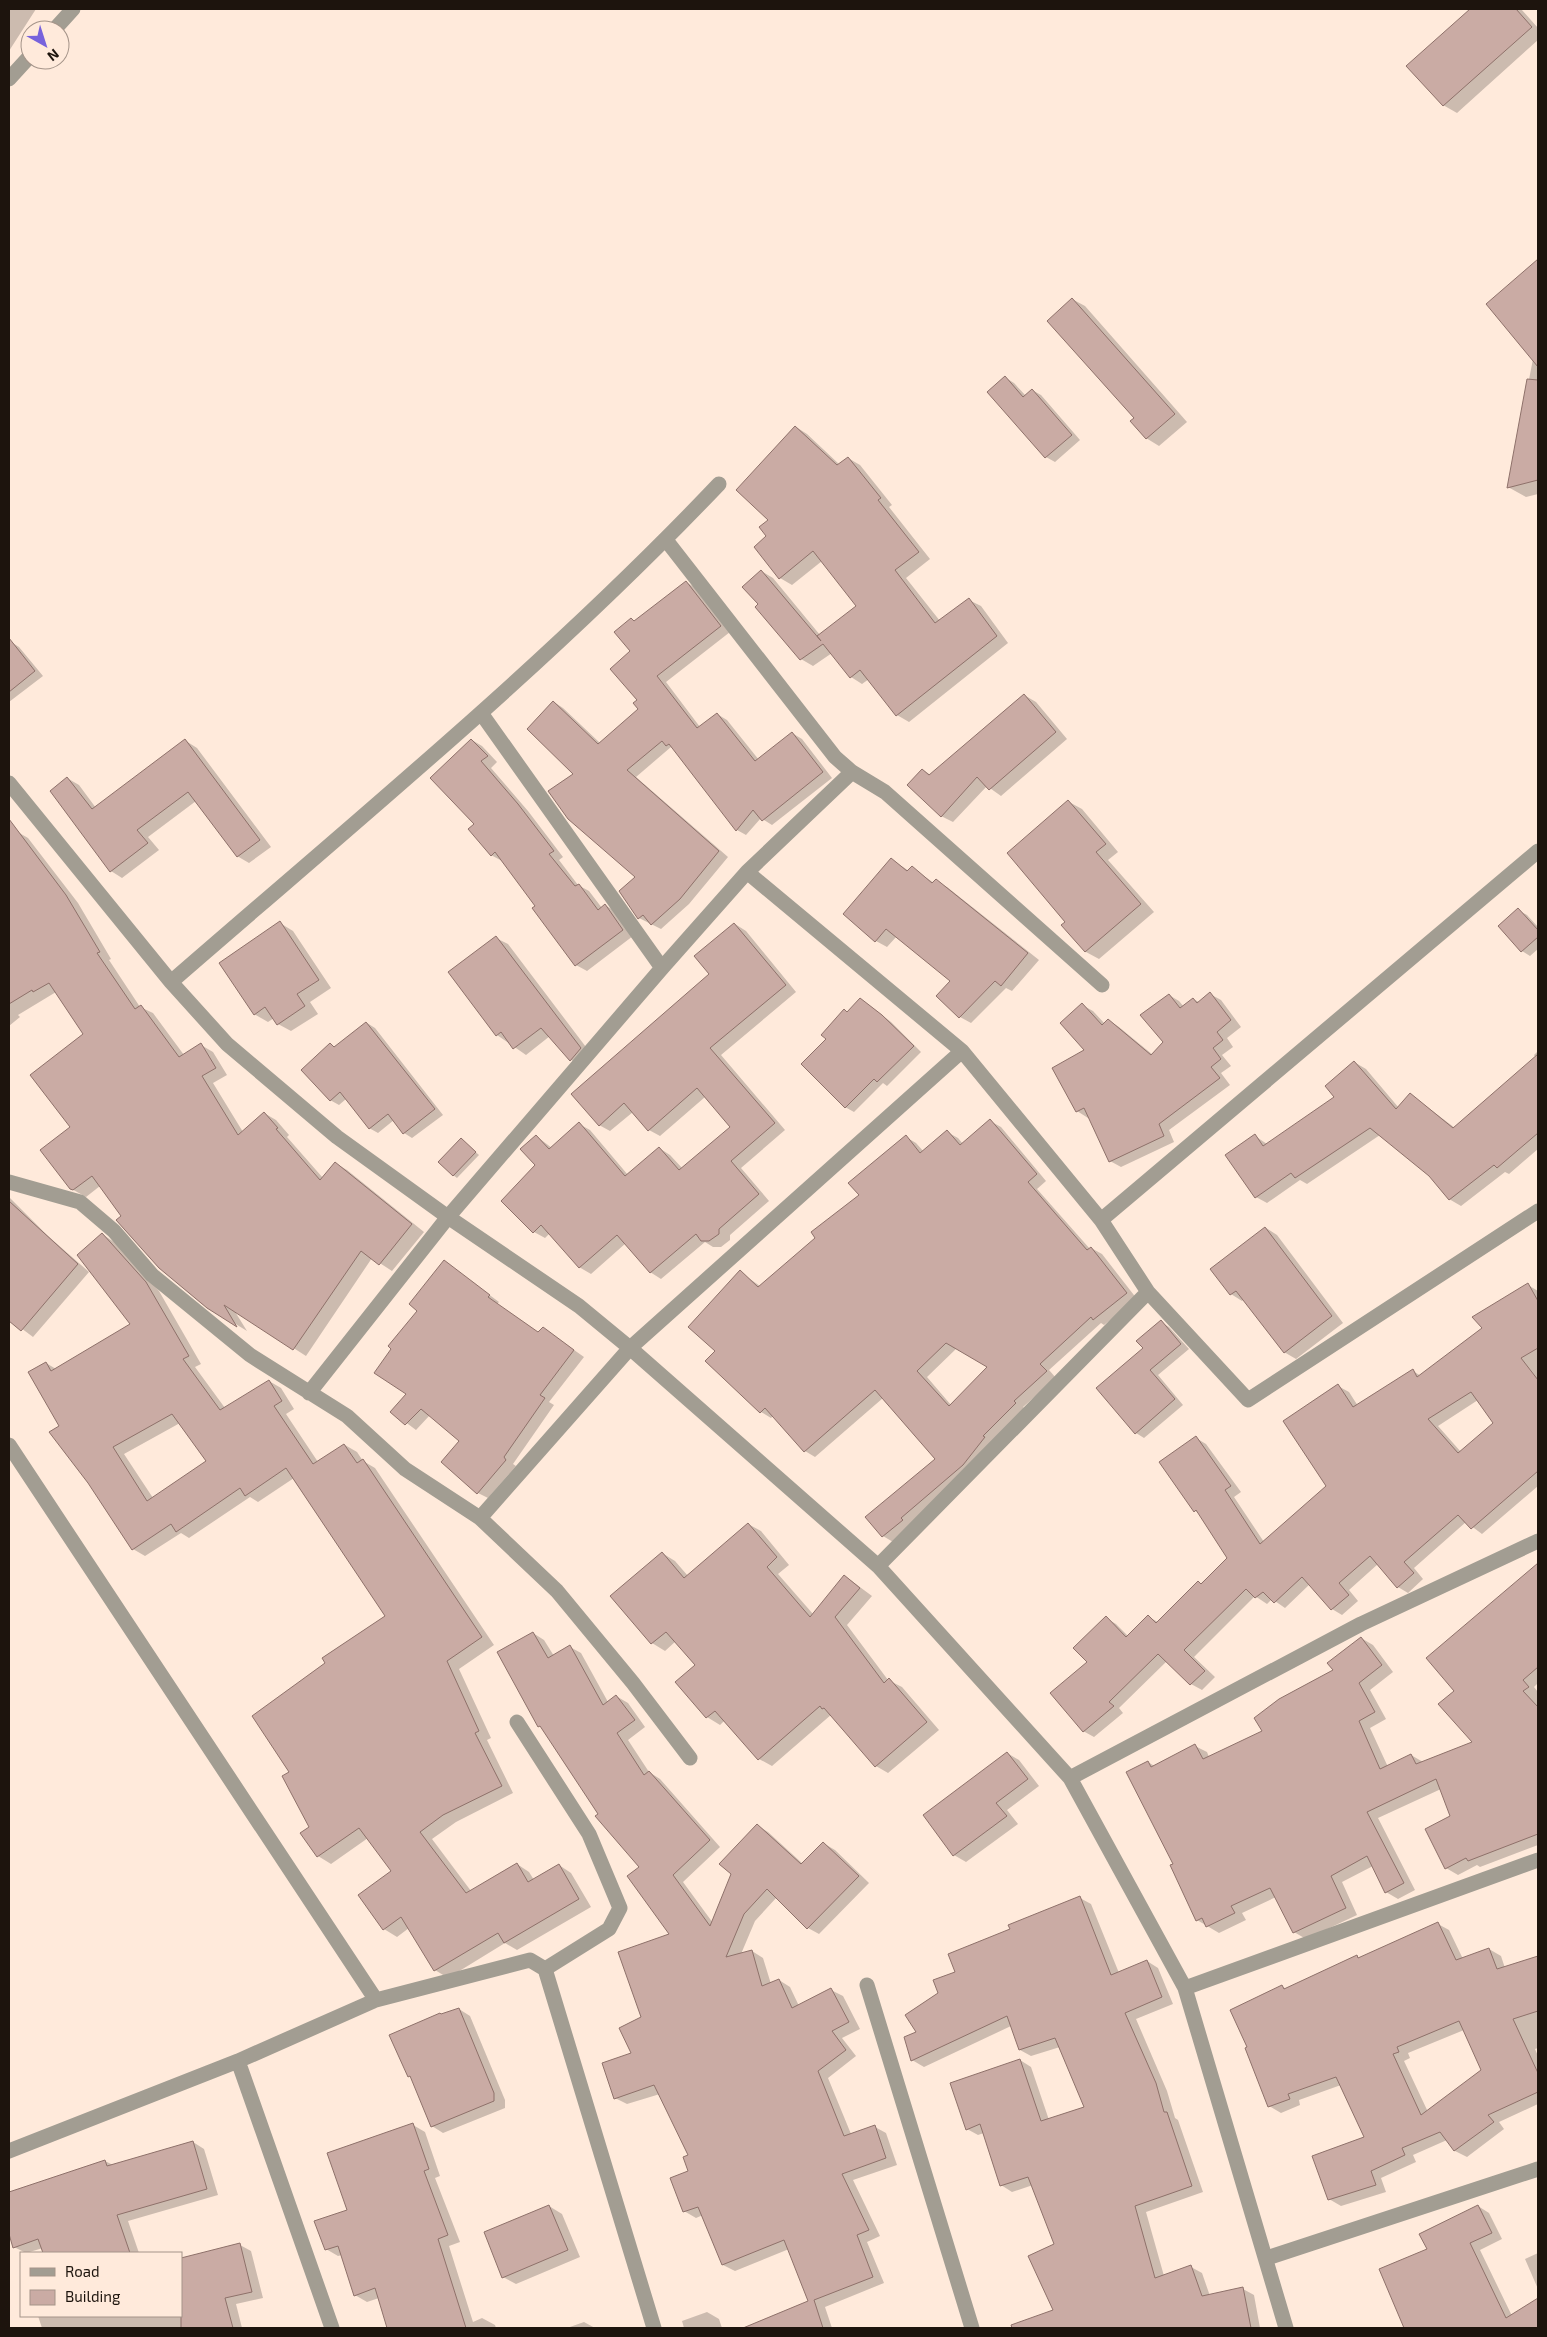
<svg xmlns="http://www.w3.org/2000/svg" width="1547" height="2337" viewBox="0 0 1547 2337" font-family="'Exo 2',sans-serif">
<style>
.shadow{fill:#0003;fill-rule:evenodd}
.building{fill:#caaba4;stroke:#8e716a;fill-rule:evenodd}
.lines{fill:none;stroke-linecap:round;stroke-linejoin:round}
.minor{stroke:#a29d92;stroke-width:15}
</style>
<rect width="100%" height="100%" fill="#ffeadb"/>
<path class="shadow" d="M9,9h27l-27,42z
M1472,9h49l17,19v12l-81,73 -14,-8 -35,-39z
M1538,261v233l-12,3 -18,-10 25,-128 -45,-55z
M1072,299l13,7 102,116 -28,24 -13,-8z
M1006,378l8,5 12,13 6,-6 9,5 39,45 -25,22 -9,-5 -57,-65z
M796,427l11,7 33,31 8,-7 12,7 32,40 -3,2 41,52 -24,19 34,43 29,-21 12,6 27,37 -99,79 -12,-7 -28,-36 -7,5 -11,-7 -19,-24 -19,13 -12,-7 -45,-52 3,-3 2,-33 12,7 47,57 37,-29 -35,-45 -30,24 -12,-7 -12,-41 2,-17z
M686,582l10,6 34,44 -64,50 34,45 17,-13 10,6 32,40 33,-27 10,6 30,39 -60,47 -11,-7 -15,17 -9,-5 -62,-80 -4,-3 -35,30 92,80 -39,47 -28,25 -22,-11 -2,-41 -62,-103 -21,-72 9,6 37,35 40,-33 -8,-59 3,-29z
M11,642l8,5 24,29 -34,26v-59z
M1024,695l12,7 31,37 -66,57 -14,-10 -34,36 -12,-6 -18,-46 8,5z
M472,740l10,6 15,16 -6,6 37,43 35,46 -4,3 19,25 11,6 13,17 3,-3 10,6 18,25 -46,35 -11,-6 -40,-59 -34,-45 -11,-6 -15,-31z
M186,741l11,7 74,99 -22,16 -12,-7 -41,-55 -48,36 11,13 -37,28 -11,-7 -44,-93 12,7 17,23z
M1069,802l13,7 36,43 -10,8 46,52 -55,47 -13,-7 -23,-27 3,-3z
M16,831l12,7 50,65 33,56 -2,1 31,47 13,6 31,42 17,-10 12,7 14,23 -14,8 30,49 21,-19 12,7 13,15 -2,2 36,41 12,-15 12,7 77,62 -32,39 -20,-13 -66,98 -72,-46 13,21 -39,-24 -86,-91 -22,-30 -14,11 -16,-9 1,-61 14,-93 -29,-42 -38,23 2,2 -11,9v-190z
M891,859l18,12 3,-3 22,15 2,-2 11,6 92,73 -27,31 -6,-3 -35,35 -11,-6 -8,-36 -55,-45 -10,11 -11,-6z
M1518,910l9,5 11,12v22l-8,7 -8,-5z
M280,923l13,8 38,57 -21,14 8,12 -27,17 -13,-7 -4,-6 -6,4 -14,-8z
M735,924l11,7 50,61 -75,63 64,75 -44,38 28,33 -39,34v5l-9,7h-8l-8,-5 -44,37 -11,-7 -24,-29 -35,31 -12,-7 -29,-34 -5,5 -11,-6 3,-67 -1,-29 16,12 27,-24 11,6 38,45 31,-27 11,7 13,14 48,-42 -26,-30 -45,39 -11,-6 -16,-18 -23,19 -11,-6 112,-151z
M496,938l12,6 84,111 -10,11 -11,-6 -21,-24 -24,19 -29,-20z
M1210,994l11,6 20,27 -14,11 6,9 -11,8 9,11 -10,7 9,12 -61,45 5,12 -53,25 -11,-6 -21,-44 -1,1 -11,-7 9,-61 -4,-45 11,6 12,13 3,-4 11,7 34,28 12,-13 4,-47 10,6 5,6 9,-8 6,3z
M861,999l30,23 30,30 -34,34 -4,-3 -29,29 -9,-5 -17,-68z
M367,1023l8,5 68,87 -31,23 -8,-5 -10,-13 -16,13 -9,-5 -23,-29 -7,6 -9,-5v-55l5,2z
M1538,1051v98l-29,25 -4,-2 -44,34 -12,-7 -19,-24 -50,-40 -73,49 -7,-4 -33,23 -11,-6 -1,-61 12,8 69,-47 18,-35 12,7 33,39 11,-14 45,34 81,-70 -2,-3z
M990,1121l11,6 45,54 -9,8 53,60 1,-1 11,6 35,45 -33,26 -3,-2 -52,47 7,8 -33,29 2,2 -132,133 -10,-6 54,-76 -54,-62 -68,59 -10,-6 -31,-36 -3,3 -10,-6 -54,-51 9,-10 24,-79 20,14 57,-48 43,-43 46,-58 10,6 8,9 23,-20 11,6 5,6zM957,1348l32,19 -38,38 -24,-28z
M462,1140l17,15 -22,23 -4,-3z
M9,1197l38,38 42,37 -56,65 -24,-18z
M1266,1228l11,7 66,88 -47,36 -12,-7 -40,-53 -2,2 -11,-7z
M102,1234l18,12 39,45 42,73 -6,3 30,41 44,-27 12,7 13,21 -8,5 32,48 27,-17 12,7 6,9 12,7 119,177 -35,24 32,69 -4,2 26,53 -57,29 -24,17 39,52 46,-27 12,8 5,8 25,-15 12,8 20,34 -74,43 -12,-7 -57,35 -13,-8 -26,-42 -12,9 -13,-8 -24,-33 33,-25 -25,-33 -37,26 -13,-8 -16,-22 9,-7 -20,-55 36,-109 59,-46 -92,-139 -36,24 -8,-5 -61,41 -8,-5 -36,23 -12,-7 -73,-123 -14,-63 10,6 76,-44zM180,1423l27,39 -54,36 -29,-44z
M444,1261l55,41 -2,2 42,29 4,-5 41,29 -35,45 5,3 -41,59 3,2 -28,32 -10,-5 -17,-52 -31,-26 -14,15 -24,-18 16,-18 11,-83z
M1528,1285l10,6v195l-56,48 -16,-12 -52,46 9,11 -15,14 -10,-6 -20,-23 -29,26 9,11 -16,14 -10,-6 -22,-25 -25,24 -13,-9 -5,5 -12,-8 -61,61 21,20 -13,13 -11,-6 -24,-23 -48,47 4,5 -29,24 -11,-6 6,-69 17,-44 10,6 13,13 20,-20 9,5 71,-64 -30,-45 -4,-2 1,-73 10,6 35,48 -7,5 30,45 63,-55 11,-101 11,6 9,14 55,-35 8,5 63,-48zM1478,1400l17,24 -34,28 -23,-26z
M1161,1322l8,5 20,22 -31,26 25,30 -39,33 -8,-5 8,-85z
M748,1524l13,7 28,34 -11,9 35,40 32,-38 27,20 -25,29 41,55 14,7 37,43 -51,43 -12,-7 -44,-52 -60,52 -13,-7 -34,-39 -5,5 -13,-8 -30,-35 20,-17 -21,-24 -11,10 -13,-8 -40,-47 50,-43 13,8 13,15z
M1522,1596l16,31v56l-4,4 4,5v153l-58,22 -3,-2 -19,10 -12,-7 6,-51 -11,-28 -63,29 37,72 -17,9 -12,-7 -13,-26 -31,16 15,33 -51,24 -12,-7 -18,-35 -34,16 4,7 -27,13 -22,-13 -22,-56 -27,-102 8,5 39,-21 12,6 2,5 54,-25 71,-62 27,-32 12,7 20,27 -23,18 16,29 -16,9 18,39 23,-12 12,7 51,-19 -18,-52z
M533,1633l11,7 10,16 16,-9 11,6 27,49 8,-6 12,7 17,24 -17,13 21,32 11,7 60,68 -37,35 30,41 44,-98 11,7 35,32 20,-21 12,7 34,33 -50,51 -11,-6 -31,-31 -22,24 -14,33 11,-3 11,7 8,26 8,-4 11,7 9,19 32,-16 12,6 17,33 -18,9 14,18 -28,22 23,56 24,-7 11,6 11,32 -44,15 27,56 -13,6 17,41 -59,24 7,21h-89l66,-26 -20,-53 -54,22 -12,-6 -20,-50 -7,3 -12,-7 6,-55 -30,-62 -33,10 -12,-6 18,-44 9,-36 29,-83 -31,-67 -40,-54 -57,-86 -4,-2z
M1007,1753l12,7 20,26 -32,24 11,14 -52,38 -12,-7 -30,-40z
M1080,1898l11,6 28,69 28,-12 11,7 15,36 -37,15 31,72 8,27 3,2 25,72 -57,20 18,64 27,-9 11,6 8,23 33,-7 11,6 6,33h-249v-1l43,-16 2,-66 -23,-60 -21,7 -11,-7 -17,-52 -6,2 -11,-6 53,-69 11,7 18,53 37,-13 -26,-60 -29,9 -11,-6 -9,-24 -87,41 -12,-7 6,-27 22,-39 17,-22 54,-42z
M1438,1924l11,6 14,29 26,-10 12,7 4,12 33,-10v90l-3,1 3,7v48l-39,18 5,7 -37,28 -12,-6 -8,-11 -34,15 3,7 -35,16 5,14 -45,14 -12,-7 36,-61 -24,-53 -42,15 1,5 -19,8 -12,-7 13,-120 4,3 71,-33 3,3zM1464,2030l19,40 -55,42 -24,-51 6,-3 -2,-5z
M459,2009l11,7 35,84v8l-62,25 -11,-7 -20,-48 -3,-2 33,-61z
M413,2125l12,7 15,44 -5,2 25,64 -11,4 24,76 9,-4 13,7 1,3h-108l-9,-30 -12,4 -12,-7 -13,-40 -4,1 -12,-7 22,-38z
M193,2142l11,7 14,46 -90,26 11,32h-94l-2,-5 -17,5 -12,-6 -5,-17v-36l96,-33 8,4z
M549,2206l13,8 18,43 -64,27 -13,-7z
M1478,2206l11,7 13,26 -22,11 32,66 26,-16v28h-133l-25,-58 48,-20z
M240,2245l11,6 12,47 -27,6 6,24h-200l-4,-12h143z
M1538,2253v36l-13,-30z
M707,2312l12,7 3,9h-38l-2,-7z
M584,2322l11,6h-28z"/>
<path class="building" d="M1470,9h46l16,18 -89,79 -37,-40z
M1538,259v108l-52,-63z
M1072,298l103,116 -29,25 -16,-18 4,-3 -87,-97z
M1005,376l18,21 9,-8 40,46 -27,23 -58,-66z
M1527,379l11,1v100l-31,8z
M795,426l42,39 11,-8 33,41 -3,2 41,52 -24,18 40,53 34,-25 28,38 -101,80 -36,-46 -10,8 -27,-34 -23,16 -45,-53 3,-3 -16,-17 19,-17 60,71 -4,-5 39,-30 -43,-55 -34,28 -25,-32 12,-11 -7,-9 9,-7 -32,-30z
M686,581l35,45 -64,50 40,52 20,-15 38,48 37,-29 31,40 -61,49 -9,-11 -17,21 -67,-87 -3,2 -4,-5 -35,29 92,81 -39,48 -29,26 -8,-10 -5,4 -19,-28 16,-14 -67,-58 -20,-28 25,-17 -46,-45 26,-28 45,43 40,-35 -5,-6 4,-3 -27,-31 20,-18 -16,-19 17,-14 3,3z
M9,638l26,33 -26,21z
M1024,694l32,38 -67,58 -12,-13 -36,40 -34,-32 15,-16 7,6z
M185,739l75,101 -23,17 -49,-65 -51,38 11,13 -38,29 -60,-81 17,-14 25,32z
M471,739l17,17 -7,5 37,43 36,47 -5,3 26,32 4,-2 19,26 7,-6 18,26 -48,36 -43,-58 3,-2 -40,-54 -4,4 -23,-27 6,-5 -44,-46z
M1068,800l38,44 -10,8 45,52 -56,48 -24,-27 4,-3 -58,-69z
M9,819l57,76 34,57 -3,1 38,56 6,-4 38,52 22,-14 15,25 -14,8 36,59 26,-23 14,16 -2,1 44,51 15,-18 77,62 -33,41 -18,-14 -68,99 -69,-45 13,22 -30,-19 -48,-40 -43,-48 5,-4 -29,-40 -19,14 -3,-1 -30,-39 30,-23 -40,-52 53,-41 -34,-51 -16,9 -1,-2 -23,14z
M891,858l16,13 5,-5 20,17 4,-4 92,74 -27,33 -6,-5 -36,37 -23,-22 14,-15 -64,-52 -11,13 -32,-28z
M1518,908l20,22v7l-17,15 -23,-26z
M280,921l39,59 -22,14 8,12 -28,19 -12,-18 -11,8 -35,-52z
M734,923l52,62 -76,63 65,75 -44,38 28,33 -40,35v5l-10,7h-8l-5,-7 -46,39 -33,-38 -38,33 -38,-43 -8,8 -32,-32 34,-36 -15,-16 16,-14 13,14 30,-27 46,54 34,-29 20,23 51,-43 -33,-39 -49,43 -24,-28 -25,23 -28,-32 138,-120 -15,-18z
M496,936l85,112 -11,13 -29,-33 -28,21 -12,-17 -5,4 -48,-64z
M1210,992l21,28 -14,12 6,8 -10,8 8,11 -10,8 9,11 -61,46 5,12 -55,26 -25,-54 -8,4 -24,-44 32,-18 -24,-27 22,-20 20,22 6,-6 43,36 12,-13 -23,-27 29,-21 11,14 13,-10 4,5z
M860,998l22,17 32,31 -37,36 -3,-3 -29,29 -44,-44 25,-25 -5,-4 23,-26 3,3z
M366,1022l69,87 -32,25 -15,-20 -19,15 -29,-37 -10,9 -29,-31 29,-27 4,4z
M1538,1054v79l-41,35 -3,-3 -45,35 -20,-24 -59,-48 -75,50 -4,-5 -36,25 -30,-43 30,-21 8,12 71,-49 -9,-11 29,-25 42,48 14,-16 43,35z
M990,1119l47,55 -9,8 59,68 4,-3 36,46 -34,27 -2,-3 -51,47 7,7 -33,30 2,2 -33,33 2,1 -22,28 -62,53 2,2 -21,17 -17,-20 70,-58 -60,-69 -71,62 -39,-44 -5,5 -55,-52 10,-10 -27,-24 52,-57 18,17 57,-49 -4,-6 48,-37 -11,-12 58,-48 14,18 27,-23 13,15zM946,1343l41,24 -38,39 -32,-35z
M461,1138l15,14 -23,24 -15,-14z
M9,1201l69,63 -57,67 -12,-10z
M1265,1227l67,89 -48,37 -48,-62 -6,4 -20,-26z
M102,1233l44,49 43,74 -6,3 37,51 49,-30 13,21 -8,5 39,58 31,-20 13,19 6,-4 119,178 -35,24 32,70 -4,2 27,53 -59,29 -23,17 46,61 51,-30 11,19 31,-18 20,35 -75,44 -6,-10 -64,38 -33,-54 -18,13 -25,-35 33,-24 -32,-43 -42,29 -17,-24 9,-6 -27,-51 7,-4 -37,-56 73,-53 -3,-5 63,-42 -99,-148 -41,28 -5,-8 -64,44 -5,-8 -39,26 -44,-67 -39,-51 10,-6 -31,-54 18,-10 5,9 79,-47 -53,-69zM172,1414l34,47 -59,40 -34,-54z
M444,1260l46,35 -2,2 50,35 5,-5 31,23 -34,45 5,3 -41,59 2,3 -29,34 -36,-32 18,-21 -38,-32 -16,16 -15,-13 16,-18 -32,-21 17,-24 -3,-3 29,-35 -8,-7z
M1528,1283l10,18v47l-17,10 17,22v91l-67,58 -13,-14 -54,47 10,11 -17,15 -27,-32 -31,27 10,12 -18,15 -29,-33 -28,26 -11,-11 -8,6 -9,-9 -62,61 21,21 -15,14 -32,-31 -49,48 5,4 -31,26 -33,-39 37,-31 -14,-14 33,-32 20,21 22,-22 8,8 42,-42 3,3 26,-26 -31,-48 -2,2 -35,-50 37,-26 35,50 -6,4 35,54 66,-58 -43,-65 55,-37 15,23 60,-38 4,8 65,-49 -10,-11zM1471,1392l22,31 -35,30 -30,-34z
M1161,1320l20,24 -31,26 25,29 -40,35 -39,-46 47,-40 -7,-7z
M748,1523l29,34 -10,10 43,50 34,-42 16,13 -25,29 49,66 5,-5 38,44 -52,45 -51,-59 -2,1 -2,-3 -62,54 -43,-49 -9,7 -31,-36 20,-17 -29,-33 -15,12 -41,-48 52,-44 22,26z
M1538,1563v104l-15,13 6,7 -6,4 15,16v127l-70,27 -2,-3 -21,11 -20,-40 25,-13 -14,-37 -69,33 37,71 -19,10 -18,-37 -36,20 15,32 -53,25 -23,-45 -39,18 4,7 -29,14 -4,-9 -6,3 -26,-56 3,-1 -47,-92 22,-11 3,6 44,-23 8,15 59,-28 -8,-13 25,-19 54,-29 -6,-7 34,-26 21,28 -23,18 16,29 -16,9 21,48 31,-15 5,10 56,-22 -34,-38 16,-13 -28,-33z
M533,1632l15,26 22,-13 33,60 13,-10 19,25 -18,13 27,42 5,-4 61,69 -37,35 37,51 21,-52 -12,-10 38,-40 44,40 22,-22 36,34 -52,53 -40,-40 -23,25 -18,43 26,-7 10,36 17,-7 13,29 39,-20 18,34 -17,9 14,19 -28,21 26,65 31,-11 11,33 -44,16 27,56 -12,5 16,42 -59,23 9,28h-80l65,-27 -24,-61 -62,25 -24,-58 -15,5 -13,-34 18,-7 -5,-14 5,-2 -34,-70 -40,14 -12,-36 29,-10 -12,-25 22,-11 -23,-65 51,-18 -42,-58 12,-9 -44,-51 3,-2 -58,-88 -2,1 -41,-75z
M1007,1752l21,27 -32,24 11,13 -54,40 -30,-41z
M1080,1896l31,79 36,-15 15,37 -37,16 31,70 8,29h3l25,74 -57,20 20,72 36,-13 11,31 41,-9 8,41h-239l-1,-3 42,-15 -25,-54 26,-12 -26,-67 -28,9 -20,-62 -14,6 -16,-47 70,-24 21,62 43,-14 -29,-69 -36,12 -12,-34 -96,45 -7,-24 12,-5 -11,-17 33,-22 -5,-13 22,-8 -7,-18 62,-25 -2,-4z
M1438,1922l18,38 33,-12 8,21 41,-13v55l-25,8 25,54v19l-50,23 6,7 -40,29 -14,-19 -38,16 3,7 -34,16 5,14 -48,15 -16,-44 52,-19 -28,-60 -48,17 2,5 -22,8 -23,-59 2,-1 -17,-37 52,-25 2,4 73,-34 1,3zM1459,2021l22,49 -60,45 -28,-61 6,-2 -2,-5z
M459,2008l35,85v8l-63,26 -21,-51 -2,1 -19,-42 51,-22 1,1z
M413,2123l16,46 -5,2 24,64 -10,4 28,89h-79l-12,-40 -21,8 -16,-50 -13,4 -11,-29 33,-11 -20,-57z
M193,2141l14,48 -90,26 13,38h-87l-5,-14 -25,9 -4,-14v-42l96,-32 2,6z
M549,2205l19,45 -66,28 -18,-46z
M1478,2205l14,28 -22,10 36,75 32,-20v30h-134l-25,-59 48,-20 -8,-15z
M240,2243l12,49 -27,6 8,30h-52v-70z"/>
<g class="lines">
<path class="minor" d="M54,30l19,-21
M9,79l21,-23
M666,540l169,217 17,15 33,20 217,193
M481,713l181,255
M9,783l162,199 56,62 110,93 111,80 131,89 51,42 248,218 192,212 115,210 101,340
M747,872l215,179 139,169 47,72 100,108 290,-189
M171,982c186,-162 378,-319 548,-498
M9,1182l71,20 34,29 38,44 98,80 97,61 58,53 75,49 77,73 76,92 57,75
M1101,1220l437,-369
M309,1393l139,-176 214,-249 85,-96 105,-100
M9,1445l367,555
M480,1518l150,-170 332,-297
M878,1566l270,-274
M517,1722l72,112 31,74 -11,21 -64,40
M1070,1778l291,-154 177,-83
M867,1985l105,343
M1185,1988l353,-128
M238,2061l94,267
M9,2151l229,-90 138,-61 154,-40 15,9 109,359
M1267,2258l271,-89"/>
</g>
<rect width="1547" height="2337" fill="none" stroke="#1d140d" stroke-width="20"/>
<rect x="20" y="2252" width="162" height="65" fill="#ffeadb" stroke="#a59489"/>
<rect x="30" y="2268" width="25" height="8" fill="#a29d92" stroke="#a59489"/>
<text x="65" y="2277" font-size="15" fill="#1d140d">Road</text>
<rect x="30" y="2290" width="25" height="15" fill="#caaba4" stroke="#a59489"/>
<text x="65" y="2302" font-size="15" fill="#1d140d">Building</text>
<g transform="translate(45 45) rotate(141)"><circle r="24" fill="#ffeadb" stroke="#a59489"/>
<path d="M0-4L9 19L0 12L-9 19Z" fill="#7762dc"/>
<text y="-8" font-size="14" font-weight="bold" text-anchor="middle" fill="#1d140d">N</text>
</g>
</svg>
